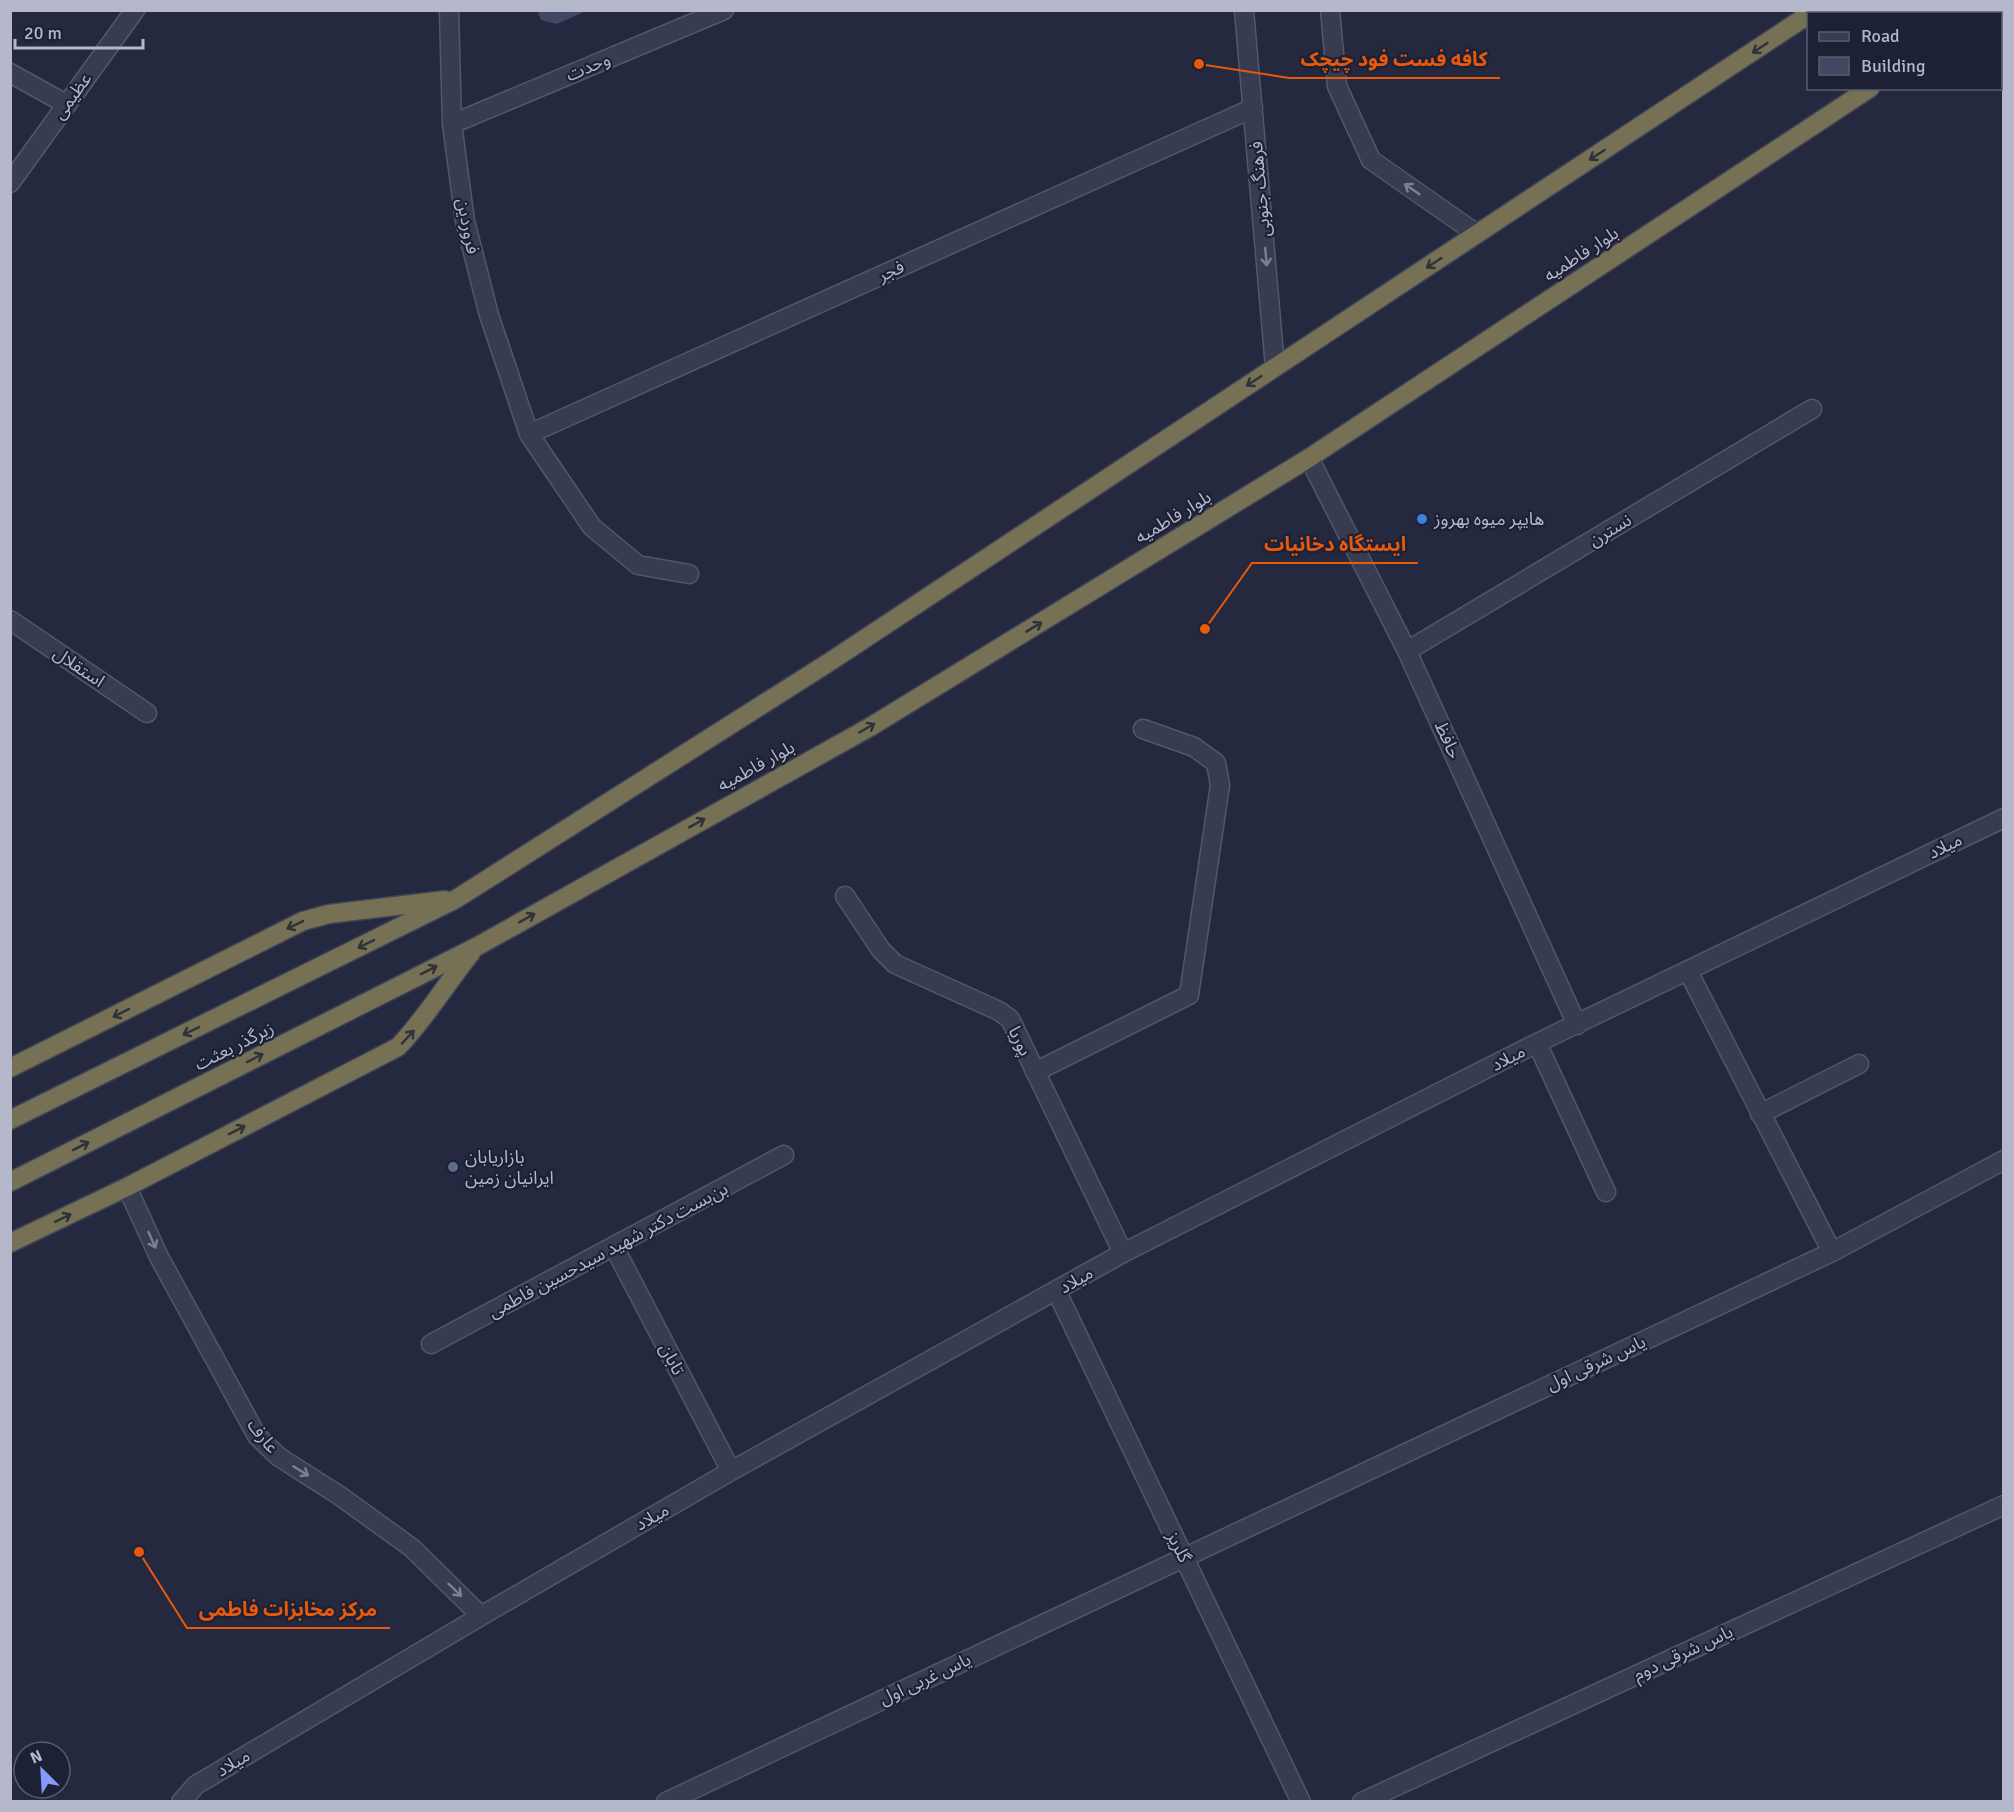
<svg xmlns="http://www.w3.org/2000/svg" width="2014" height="1812" viewBox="0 0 2014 1812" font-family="Signika,'Noto Sans Arabic',sans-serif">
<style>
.building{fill:#434862}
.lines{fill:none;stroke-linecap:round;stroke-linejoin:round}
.minor-casing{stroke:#53576a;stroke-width:21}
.highway-casing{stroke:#404457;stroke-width:21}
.minor{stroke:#383c50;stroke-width:18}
.highway{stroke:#767155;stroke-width:18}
.oneway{stroke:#2f313b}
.oneway2{stroke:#7d8093}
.shop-dot{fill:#3f7fe0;stroke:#1d2135;stroke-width:2}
.service-dot{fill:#5c6f8a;stroke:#1d2135;stroke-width:2}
.labels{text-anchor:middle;stroke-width:4.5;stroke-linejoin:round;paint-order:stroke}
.street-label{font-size:18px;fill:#b5b7ca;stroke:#1d2135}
.poi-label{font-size:18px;fill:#b5b7ca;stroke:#1d2135;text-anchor:start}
.leader{fill:none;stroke:#e8590c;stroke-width:2}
.callout-dot{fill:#e8590c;stroke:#1d2135;stroke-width:2}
.callout-label{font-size:20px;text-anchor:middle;font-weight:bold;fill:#e8590c;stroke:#1d2135;stroke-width:4.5;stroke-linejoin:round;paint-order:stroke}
</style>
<rect width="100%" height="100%" fill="#242940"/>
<path class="building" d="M537,10h51l-31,14 -16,-4z"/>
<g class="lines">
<defs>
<path id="minor" d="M449,10l3,114 13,97 24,94 40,119 63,93 46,38 51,9
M1244,10l31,357
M1330,10l7,76 34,74 106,74
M10,73l56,31
M452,124l272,-114
M10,183l125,-173
M529,434l724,-326
M1309,458l98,193 170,374
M10,620l137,93
M1407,651l405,-242
M845,896l36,54 14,14 104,47 11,8 113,234
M1688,971l144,281
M1537,1043l69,149
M1035,1072l154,-77 31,-210 -4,-22 -22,-16 -51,-18
M1760,1114l99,-50
M127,1187l32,70 98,179 22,21 61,39 72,52 69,68
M614,1247l117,224
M1057,1292l244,510
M431,1344l353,-189
M181,1802l15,-17 285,-169 250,-145 392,-218 414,-210 467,-225
M666,1802l1166,-550 172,-92
M1362,1802l642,-297"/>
<path id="highway" d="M1985,14l4,-4
M10,1068l293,-147 26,-7 116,-14
M10,1120l446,-221 375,-238 977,-646
M10,1182l466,-235 394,-220 439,-269 561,-370
M10,1243l117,-56 271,-140c28,-29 48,-63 73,-94"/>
</defs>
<use href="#minor" class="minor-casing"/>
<use href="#highway" class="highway-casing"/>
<use href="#minor" class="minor"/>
<use href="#highway" class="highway"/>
</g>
<defs><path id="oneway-shaft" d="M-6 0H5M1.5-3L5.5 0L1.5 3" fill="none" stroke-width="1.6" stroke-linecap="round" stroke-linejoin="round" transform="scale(1.5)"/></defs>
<g class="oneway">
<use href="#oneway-shaft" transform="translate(1760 48) rotate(147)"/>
<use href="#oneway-shaft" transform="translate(1597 155) rotate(147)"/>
<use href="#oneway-shaft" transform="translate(1434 263) rotate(147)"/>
<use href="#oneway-shaft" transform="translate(1254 381) rotate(147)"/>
<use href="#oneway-shaft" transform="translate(1034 627) rotate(-31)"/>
<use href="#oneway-shaft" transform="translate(867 728) rotate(-30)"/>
<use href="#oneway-shaft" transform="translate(697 823) rotate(-29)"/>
<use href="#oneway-shaft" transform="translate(527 918) rotate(-29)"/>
<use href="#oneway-shaft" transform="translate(295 925) rotate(154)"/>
<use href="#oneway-shaft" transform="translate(366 944) rotate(154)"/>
<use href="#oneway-shaft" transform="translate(429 970) rotate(-27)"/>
<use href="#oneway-shaft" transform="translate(121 1013) rotate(153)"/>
<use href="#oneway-shaft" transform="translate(191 1031) rotate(154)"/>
<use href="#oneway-shaft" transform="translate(408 1037) rotate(-47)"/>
<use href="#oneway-shaft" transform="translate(255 1058) rotate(-27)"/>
<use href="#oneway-shaft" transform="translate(237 1130) rotate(-27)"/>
<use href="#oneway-shaft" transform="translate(81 1146) rotate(-27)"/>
<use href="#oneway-shaft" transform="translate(63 1218) rotate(-26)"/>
</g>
<g class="oneway2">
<use href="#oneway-shaft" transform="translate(1412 189) rotate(-145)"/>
<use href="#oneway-shaft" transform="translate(1266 257) rotate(85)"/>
<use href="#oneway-shaft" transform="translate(152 1240) rotate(66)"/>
<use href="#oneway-shaft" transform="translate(301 1471) rotate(32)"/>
<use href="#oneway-shaft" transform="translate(455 1590) rotate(44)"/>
</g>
<circle class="shop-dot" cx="1422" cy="519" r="6"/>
<circle class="service-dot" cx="453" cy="1167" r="6"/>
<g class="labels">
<g class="street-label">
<text transform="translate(588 67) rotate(-23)" y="6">وحدت</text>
<text transform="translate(72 96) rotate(-54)" y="6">عظیمی</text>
<text transform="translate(1260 189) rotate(-95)" y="6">فرهنگ جنوبی</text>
<text transform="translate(468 226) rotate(79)" y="6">فروردین</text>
<text transform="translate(1581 254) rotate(-33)" y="6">بلوار فاطمیه</text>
<text transform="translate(891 271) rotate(-24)" y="6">فجر</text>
<text transform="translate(1173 517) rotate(-31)" y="6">بلوار فاطمیه</text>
<text transform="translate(1610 530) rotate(-31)" y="6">نسترن</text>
<text transform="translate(79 667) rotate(34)" y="6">استقلال</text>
<text transform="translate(1448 740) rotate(66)" y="6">حافظ</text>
<text transform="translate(756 766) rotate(-29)" y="6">بلوار فاطمیه</text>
<text transform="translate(1945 846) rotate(-26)" y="6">میلاد</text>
<text transform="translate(1020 1041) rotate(64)" y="6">پوریا</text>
<text transform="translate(234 1046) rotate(-27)" y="6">زیرگذر بعثت</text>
<text transform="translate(1508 1058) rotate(-27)" y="6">میلاد</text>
<text transform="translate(608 1250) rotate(-28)" y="6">بن‌بست دکتر شهید سیدحسین فاطمی</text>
<text transform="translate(1076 1280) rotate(-30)" y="6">میلاد</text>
<text transform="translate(672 1359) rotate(62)" y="6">تابان</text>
<text transform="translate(1596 1363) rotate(-25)" y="6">یاس شرقی اول</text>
<text transform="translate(263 1436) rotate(52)" y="6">عارف</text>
<text transform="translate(652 1517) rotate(-30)" y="6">میلاد</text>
<text transform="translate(1179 1547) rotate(64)" y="6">گلریز</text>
<text transform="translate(1683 1653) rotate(-25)" y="6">یاس شرقی دوم</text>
<text transform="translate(925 1679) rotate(-25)" y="6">یاس غربی اول</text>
<text transform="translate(233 1763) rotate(-31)" y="6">میلاد</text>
</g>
<g class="poi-label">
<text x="1434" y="525">هایپر میوه بهروز</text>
<text x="465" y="1163">بازاریابان<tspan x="465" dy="21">ایرانیان زمین</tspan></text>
</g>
</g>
<path class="leader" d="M1199 64L1289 78H1500M1205 629L1252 563H1418M139 1552L187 1628H390"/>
<g class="callout-dot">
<circle cx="1199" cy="64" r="6"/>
<circle cx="1205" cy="629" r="6"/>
<circle cx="139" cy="1552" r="6"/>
</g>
<g class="callout-label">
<text x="1394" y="66">کافه فست فود چیچک</text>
<text x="1335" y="551">ایستگاه دخانیات</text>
<text x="288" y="1616">مرکز مخابزات فاطمی</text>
</g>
<rect width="2014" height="1812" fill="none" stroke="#b5b7ca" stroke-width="24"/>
<rect x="1807" y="12" width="195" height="78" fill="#1d2135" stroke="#5a5d71" stroke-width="1.5"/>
<rect x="1819" y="32" width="30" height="9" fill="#383c50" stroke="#5a5d71" stroke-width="1.5"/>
<text x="1861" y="42" font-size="18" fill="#b5b7ca">Road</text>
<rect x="1819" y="57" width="30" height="18" fill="#434862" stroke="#5a5d71" stroke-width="1.5"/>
<text x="1861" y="72" font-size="18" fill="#b5b7ca">Building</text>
<g transform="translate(42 1770) rotate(336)"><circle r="28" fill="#1d2135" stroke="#5a5d71" stroke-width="1.5"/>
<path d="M0-4.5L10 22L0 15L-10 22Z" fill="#8998fb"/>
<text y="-9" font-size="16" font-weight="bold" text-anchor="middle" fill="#b5b7ca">N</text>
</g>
<path d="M15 39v9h128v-9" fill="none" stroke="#b5b7ca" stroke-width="3"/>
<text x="24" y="39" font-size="18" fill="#b5b7ca" stroke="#1d2135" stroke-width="4.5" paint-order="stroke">20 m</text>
</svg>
